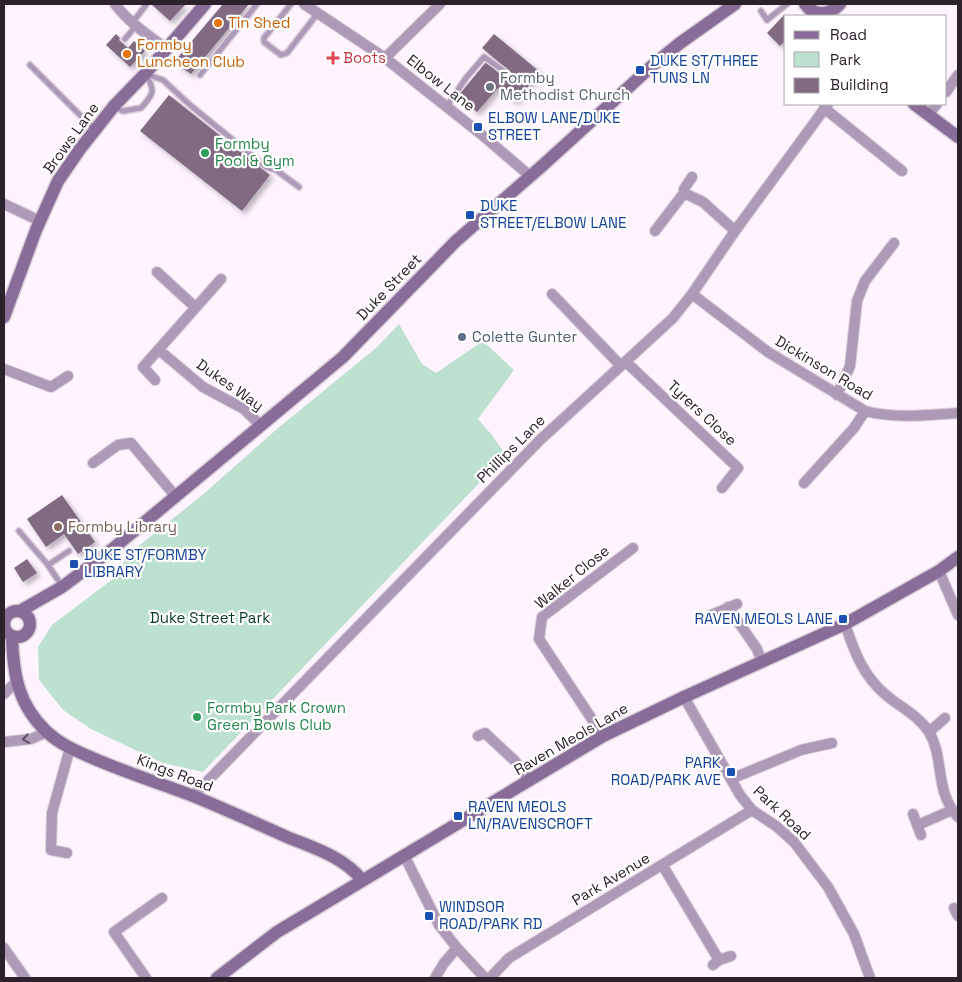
<svg xmlns="http://www.w3.org/2000/svg" width="962" height="982" viewBox="0 0 962 982" font-family="'Space Grotesk',sans-serif">
<style>
.green{fill:#bce1ce}
.building{fill:#816a82;filter:url(#shadow)}
.lines{fill:none;stroke-linecap:round;stroke-linejoin:round}
.lane-casing{stroke:#d8cdd8;stroke-width:8}
.street-casing{stroke:#d8cdd8;stroke-width:12}
.secondary-casing{stroke:#d8cdd8;stroke-width:15}
.lane{stroke:#ae99b8;stroke-width:5}
.street{stroke:#ae99b8;stroke-width:10}
.secondary{stroke:#8a6c98;stroke-width:12}
.oneway{stroke:#605264}
.food-dot{fill:#e8710a;stroke:#fff;stroke-width:2}
.health-dot{fill:#e0444e;stroke:#fff;stroke-width:2}
.transit-dot{fill:#1a4fb4;stroke:#fff;stroke-width:2}
.worship-dot{fill:#6b7280;stroke:#fff;stroke-width:2}
.leisure-dot{fill:#2e9e5b;stroke:#fff;stroke-width:2}
.service-dot{fill:#5c6f8a;stroke:#fff;stroke-width:2}
.education-dot{fill:#8d6e63;stroke:#fff;stroke-width:2}
.labels{text-anchor:middle;stroke-width:4.5;stroke-linejoin:round;paint-order:stroke}
.food-label{font-size:15px;fill:#c56008;stroke:#fff;text-anchor:start}
.health-label{font-size:15px;fill:#be3a42;stroke:#fff;text-anchor:start}
.transit-label{font-size:15px;fill:#164399;stroke:#fff;text-anchor:start}
.worship-label{font-size:15px;fill:#5b616d;stroke:#fff;text-anchor:start}
.street-label{font-size:15px;fill:#2c222c;stroke:#fff}
.leisure-label{font-size:15px;fill:#27864d;stroke:#fff;text-anchor:start}
.service-label{font-size:15px;fill:#4e5e75;stroke:#fff;text-anchor:start}
.education-label{font-size:15px;fill:#785e54;stroke:#fff;text-anchor:start}
.park-label{font-size:15px;fill:#063a27;stroke:#fff}
</style>
<defs>
<filter id="shadow"><feDropShadow dx="3.5" dy="3.5" stdDeviation="2.5" flood-color="#0004"/></filter>
</defs>
<rect width="100%" height="100%" fill="#fef3fe"/>
<path class="green" d="M399,324l23,40 14,9 47,-32 31,29 -36,49 13,15 15,21 -303,317 -40,-9 -72,-34 -28,-19 -24,-30 -1,-33 14,-22 66,-50 9,-20 73,-58 78,-69 98,-80z"/>
<path class="building" d="M151,4h33l1,1 -15,16z
M223,4h26l-58,70 -17,-12z
M784,15l2,2v23l-6,6 -13,-13z
M116,34l4,4 -1,2 9,8 6,-7 11,10 -15,16 -24,-22z
M494,34l46,38 -25,30 -17,-14 -21,24 -19,-16 28,-34 21,18 6,-6 -31,-26z
M169,95l101,80 -28,36 -102,-80z
M62,495l33,47 -17,12 -14,-20 -18,13 -19,-28z
M27,559l10,14 -14,9 -9,-14z"/>
<g class="lines">
<defs>
<path id="lane" d="M291,4l-27,34v4l17,13 6,-2 31,-40
M761,11l6,9 20,-16
M132,23l14,-18 -2,-1
M125,39l10,-12
M30,65l65,65
M146,74l17,6 27,25 76,62 10,3 23,17
M200,75l57,-71
M447,106l19,-28 18,-21 20,14
M114,107l9,4 18,-3c12,-13 15,-17 5,-33
M19,531l29,34 14,21
M48,565l21,-14"/>
<path id="street" d="M115,4c14,19 33,31 52,45
M304,4l81,54 96,76 49,42
M385,58l55,-54
M946,92l12,-17
M824,108l78,63
M928,115l9,-11
M684,193l19,9 32,29
M4,204l36,17
M655,231l29,-38v-4l8,-12
M157,272l38,35
M552,294l69,72
M692,294l76,58 97,59c31,8 62,4 93,2
M159,350l44,37 41,22 17,17
M626,362l112,106 -16,20
M4,369l47,18 17,-11
M155,380l-12,-13 78,-88
M837,395l13,-29 7,-65 8,-20 29,-38
M93,463l25,-18 13,-2 45,54
M804,483l50,-55 11,-17
M939,571l19,44
M728,607l29,42 5,13
M711,615l26,-11
M845,624c9,27 18,52 41,71 14,12 33,21 43,37 16,27 5,59 29,85
M4,694l12,-12
M684,697l56,98 12,15 24,16 18,16 34,45 26,47 16,44
M929,732l16,-14
M478,736l7,-3 30,28 15,20
M603,736l-64,-97 3,-22 91,-69
M4,742l27,-3 16,-7
M731,779l70,-29 31,-7
M193,796l347,-356 133,-122 19,-24 43,-63 93,-127
M913,814l8,21
M918,825l34,-15
M67,853l-16,-3 1,-37 18,-65
M405,857l34,68 18,23 28,30
M663,866l56,94
M954,908l4,8
M4,948l21,30
M713,965l6,-5 12,-4
M146,978l-32,-46 48,-34
M435,978l9,-15 13,-15
M490,978l19,-20 243,-148"/>
<path id="secondary" d="M805,4c9,13 25,11 35,0
M914,104l44,33
M4,317l32,-87 22,-49 22,-32 34,-43 31,-32 60,-70
M4 624a13 13 0 1 1 26 0a13 13 0 1 1-26 0Z
M20,611l42,-24 48,-36 233,-194 113,-116 86,-75 111,-101 27,-22 55,-39
M12,636c1,38 6,69 35,96 15,14 32,20 50,28 31,13 64,24 96,36 32,13 63,27 94,41 27,11 57,20 75,43
M217,978l60,-46 326,-196 81,-39 161,-73 94,-53 19,-14"/>
</defs>
<use href="#lane" class="lane-casing"/>
<use href="#street" class="street-casing"/>
<use href="#secondary" class="secondary-casing"/>
<use href="#lane" class="lane"/>
<use href="#street" class="street"/>
<use href="#secondary" class="secondary"/>
</g>
<defs><path id="oneway-chevron" d="M-2-3.5L2.5 0L-2 3.5" fill="none" stroke-width="1.6" stroke-linecap="round" stroke-linejoin="round" transform="scale(1.25)"/></defs>
<use class="oneway" href="#oneway-chevron" transform="translate(26 739) rotate(170)"/>
<g class="food-dot">
<circle cx="218" cy="23" r="5"/>
<circle cx="127" cy="54" r="5"/>
</g>
<path class="health-dot" d="M330.5 50.5h5v5h5v5h-5v5h-5v-5h-5v-5h5z"/>
<g class="transit-dot">
<rect x="635" y="65" width="10" height="10" rx="2.5"/>
<rect x="473" y="122" width="10" height="10" rx="2.5"/>
<rect x="465" y="210" width="10" height="10" rx="2.5"/>
<rect x="69" y="559" width="10" height="10" rx="2.5"/>
<rect x="838" y="614" width="10" height="10" rx="2.5"/>
<rect x="726" y="767" width="10" height="10" rx="2.5"/>
<rect x="453" y="811" width="10" height="10" rx="2.5"/>
<rect x="424" y="911" width="10" height="10" rx="2.5"/>
</g>
<circle class="worship-dot" cx="490" cy="87" r="5"/>
<g class="leisure-dot">
<circle cx="205" cy="153" r="5"/>
<circle cx="197" cy="717" r="5"/>
</g>
<circle class="service-dot" cx="462" cy="337" r="5"/>
<circle class="education-dot" cx="58" cy="527" r="5"/>
<g class="labels">
<g class="food-label">
<text x="228" y="28">Tin Shed</text>
<text x="137" y="50">Formby<tspan x="137" dy="17">Luncheon Club</tspan></text>
</g>
<g class="health-label">
<text x="343" y="63">Boots</text>
</g>
<g class="transit-label">
<text x="650" y="66">DUKE ST/THREE<tspan x="650" dy="17">TUNS LN</tspan></text>
<text x="488" y="123">ELBOW LANE/DUKE<tspan x="488" dy="17">STREET</tspan></text>
<text x="480" y="211">DUKE<tspan x="480" dy="17">STREET/ELBOW LANE</tspan></text>
<text x="84" y="560">DUKE ST/FORMBY<tspan x="84" dy="17">LIBRARY</tspan></text>
<text x="833" y="624" text-anchor="end">RAVEN MEOLS LANE</text>
<text x="721" y="768" text-anchor="end">PARK<tspan x="721" dy="17">ROAD/PARK AVE</tspan></text>
<text x="468" y="812">RAVEN MEOLS<tspan x="468" dy="17">LN/RAVENSCROFT</tspan></text>
<text x="439" y="912">WINDSOR<tspan x="439" dy="17">ROAD/PARK RD</tspan></text>
</g>
<g class="worship-label">
<text x="500" y="83">Formby<tspan x="500" dy="17">Methodist Church</tspan></text>
</g>
<g class="street-label">
<text transform="translate(441 83) rotate(38)" y="5">Elbow Lane</text>
<text transform="translate(71 138) rotate(-54)" y="5">Brows Lane</text>
<text transform="translate(389 287) rotate(-46)" y="5">Duke Street</text>
<text transform="translate(824 368) rotate(31)" y="5">Dickinson Road</text>
<text transform="translate(230 385) rotate(35)" y="5">Dukes Way</text>
<text transform="translate(702 413) rotate(43)" y="5">Tyrers Close</text>
<text transform="translate(511 449) rotate(-45)" y="5">Phillips Lane</text>
<text transform="translate(572 577) rotate(-39)" y="5">Walker Close</text>
<text transform="translate(571 739) rotate(-30)" y="5">Raven Meols Lane</text>
<text transform="translate(175 773) rotate(21)" y="5">Kings Road</text>
<text transform="translate(782 813) rotate(43)" y="5">Park Road</text>
<text transform="translate(611 879) rotate(-31)" y="5">Park Avenue</text>
</g>
<g class="leisure-label">
<text x="215" y="149">Formby<tspan x="215" dy="17">Pool &amp; Gym</tspan></text>
<text x="207" y="713">Formby Park Crown<tspan x="207" dy="17">Green Bowls Club</tspan></text>
</g>
<g class="service-label">
<text x="472" y="342">Colette Gunter</text>
</g>
<g class="education-label">
<text x="68" y="532">Formby Library</text>
</g>
<g class="park-label">
<text x="210" y="623">Duke Street Park</text>
</g>
</g>
<rect width="962" height="982" fill="none" stroke="#2c222c" stroke-width="10"/>
<rect x="784" y="15" width="162" height="90" fill="#ffffff" stroke="#aba7ab"/>
<rect x="794" y="31" width="25" height="8" fill="#8a6c98" stroke="#aba7ab"/>
<text x="830" y="40" font-size="15" fill="#2c222c">Road</text>
<rect x="794" y="52" width="25" height="15" fill="#bce1ce" stroke="#aba7ab"/>
<text x="830" y="65" font-size="15" fill="#2c222c">Park</text>
<rect x="794" y="78" width="25" height="15" fill="#816a82" stroke="#aba7ab"/>
<text x="830" y="90" font-size="15" fill="#2c222c">Building</text>
</svg>
